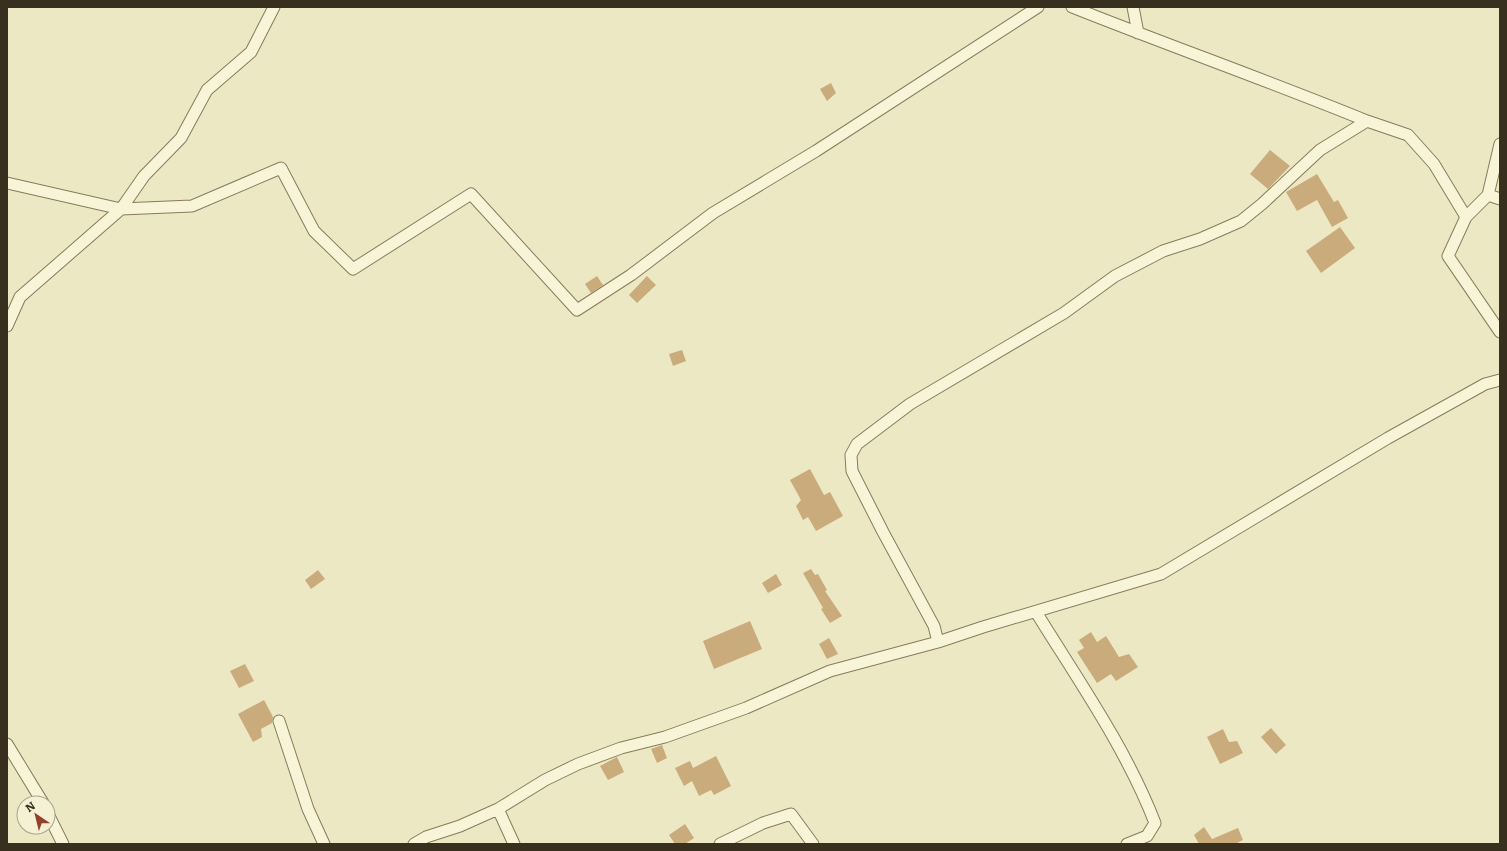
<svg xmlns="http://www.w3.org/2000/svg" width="1507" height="851" viewBox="0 0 1507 851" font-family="Literata,serif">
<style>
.building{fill:#caab7b}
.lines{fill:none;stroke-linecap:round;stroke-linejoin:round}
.street-casing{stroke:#877b5b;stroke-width:13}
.street{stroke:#f8f4d7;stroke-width:11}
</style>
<rect width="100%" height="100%" fill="#ede8c4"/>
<path class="building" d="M831,83l5,10 -9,8 -7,-12z
M1270,150l20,16 -22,23 -18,-15z
M1317,174l17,28 4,-2 10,18 -16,9 -15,-27 -20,11 -11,-19z
M1340,227l15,21 -34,25 -15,-22z
M597,276l6,9 -12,8 -6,-9z
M647,276l9,9 -19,18 -8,-8z
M682,350l4,11 -13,5 -4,-12z
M810,469l14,26 6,-3 13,24 -27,15 -8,-14 -5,3 -7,-14 5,-6 -11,-20z
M811,569l4,6 3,-1 9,16 -2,1 17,25 -12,7 -9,-14 2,-1 -20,-35z
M318,570l7,9 -14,10 -6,-9z
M776,574l6,11 -14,8 -6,-10z
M750,621l12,28 -48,20 -11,-28z
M1091,632l6,10 9,-6 13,21 10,-3 9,13 -22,14 -5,-7 -14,9 -20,-31 7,-4 -5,-8z
M829,638l9,16 -11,5 -8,-15z
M245,664l9,17 -15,7 -9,-17z
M264,700l9,17 -1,6 -11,6 1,8 -9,5 -15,-28z
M1271,728l15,17 -10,9 -15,-17z
M1223,729l6,13 8,-1 6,12 -23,11 -13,-27z
M662,745l5,13 -10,5 -6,-14z
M716,756l15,30 -17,9 -3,-5 -12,6 -7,-15 -8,5 -9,-18 15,-7 3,7z
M617,757l7,15 -16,8 -8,-14z
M685,824l9,14 -9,6h-10l-6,-9z
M1204,827l8,12 26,-11 5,12 -8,4h-36l-5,-9z"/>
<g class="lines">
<defs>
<path id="street" d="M1133,7l5,26
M1367,121l41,14 26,29 32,53 22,-22 12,-51
M7,183l114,26 71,-3 89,-38 33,63 39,38 118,-75 106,116 54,-35 82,-62 103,-62 222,-144
M1488,195l12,4
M1466,217l-18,39 52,76
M7,326l13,-29 101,-88 23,-33 37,-38 26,-48 44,-38 23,-45
M1036,612c42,68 90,136 119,211l-8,13 -20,8
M938,642l-4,-16 -51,-94 -31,-61 -1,-16 6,-11 53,-40 154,-91 51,-37 48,-25 37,-12 41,-18 21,-17 58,-54 47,-29c-98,-40 -197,-75 -295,-114
M279,721l29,88 16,35
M7,744l36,59
M498,809l16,35
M48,814l15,30
M414,844l12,-7 34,-11 38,-17 47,-29 33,-16 43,-16 44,-11 81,-29 84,-37 108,-29 45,-15 178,-53 227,-136 97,-54 15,-4
M720,844l43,-21 28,-9 22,30"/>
</defs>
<use href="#street" class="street-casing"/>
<use href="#street" class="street"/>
</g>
<rect width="1507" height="851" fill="none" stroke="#382f1f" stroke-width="16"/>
<g transform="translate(36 815) rotate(325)"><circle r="19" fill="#f5f1d4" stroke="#a9a38c"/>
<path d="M0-3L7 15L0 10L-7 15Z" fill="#95402d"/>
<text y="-6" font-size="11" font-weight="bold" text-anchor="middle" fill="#382f1f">N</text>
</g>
</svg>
